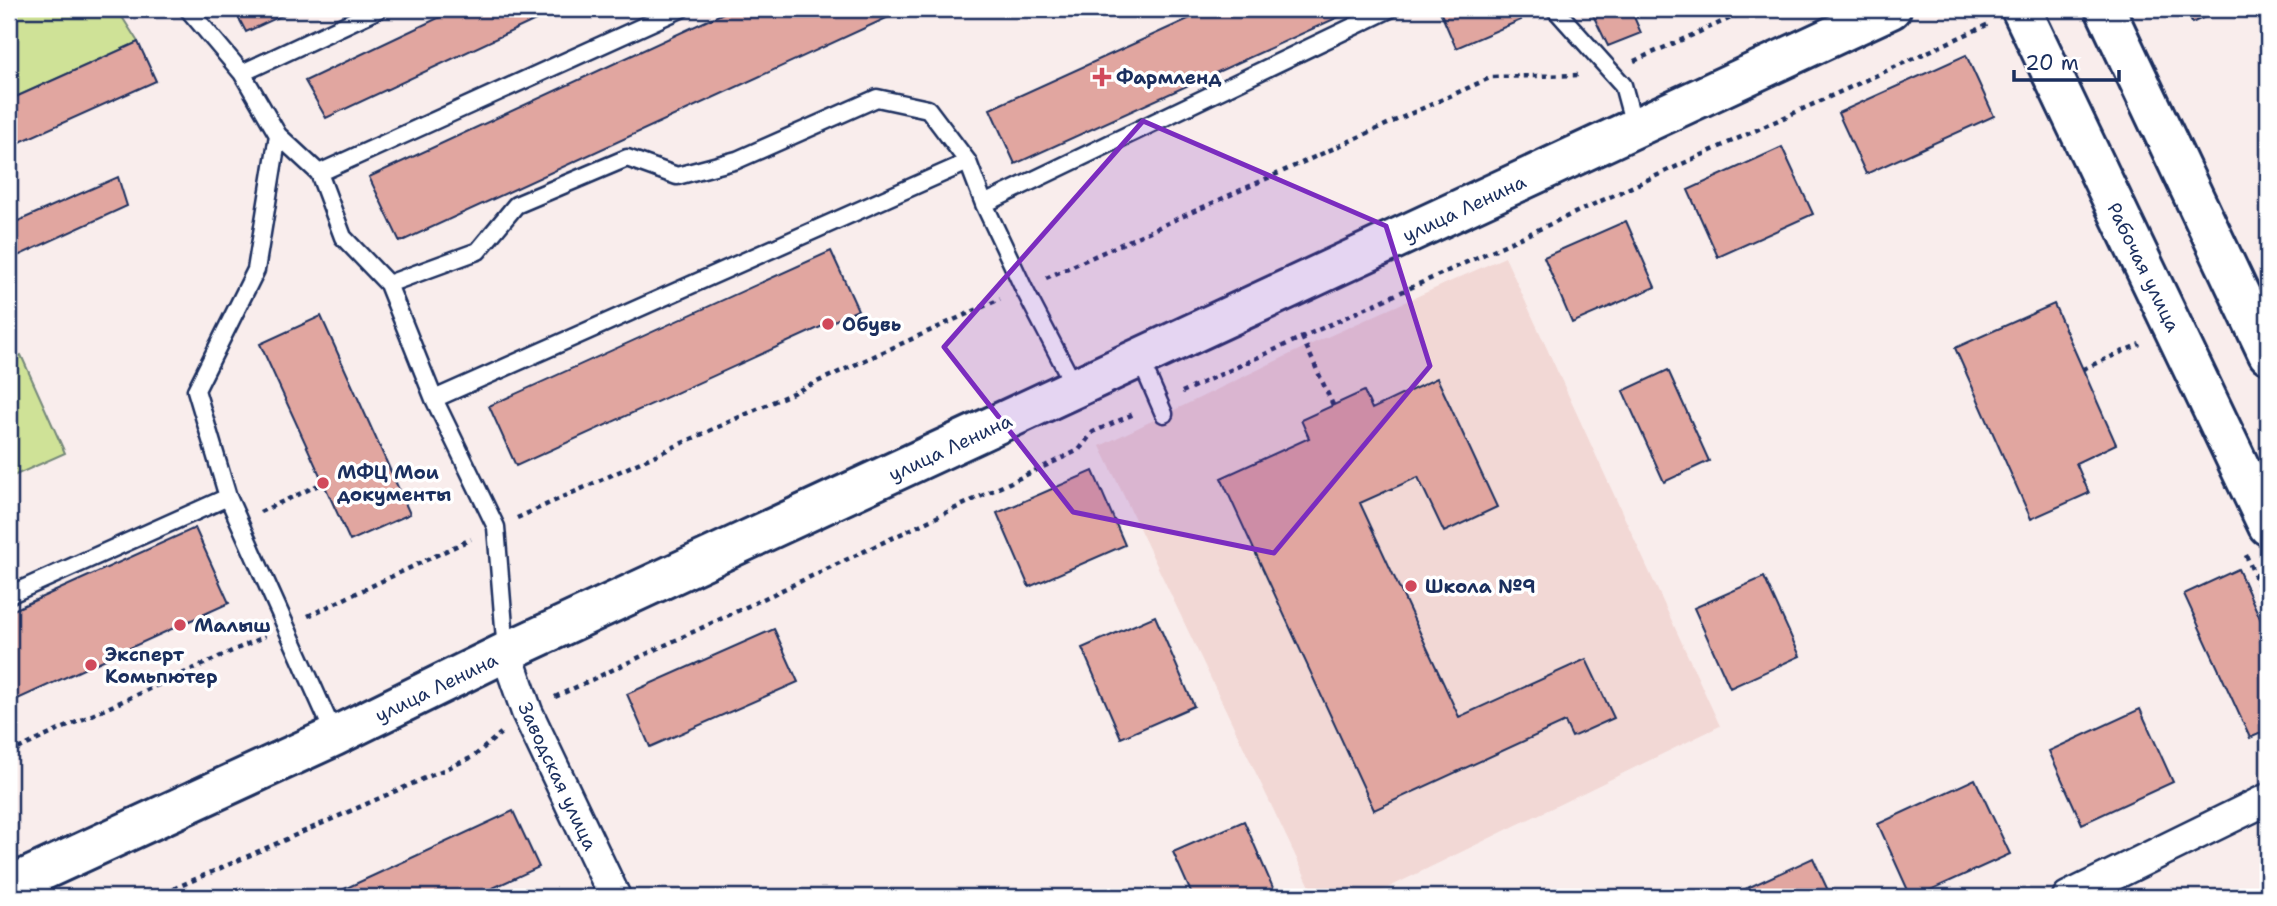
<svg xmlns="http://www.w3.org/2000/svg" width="2277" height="906" viewBox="0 0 2277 906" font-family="'Shantell Sans',sans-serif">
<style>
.built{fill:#f2d8d5}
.green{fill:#cfe297;stroke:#75887a;stroke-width:2}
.building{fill:#e1a6a0;stroke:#1b2f5e;stroke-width:2}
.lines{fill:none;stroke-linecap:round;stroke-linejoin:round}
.lane-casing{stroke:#1b2f5e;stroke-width:21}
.street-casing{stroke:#1b2f5e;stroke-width:35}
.secondary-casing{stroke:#1b2f5e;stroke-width:44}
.path{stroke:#1b2f5e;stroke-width:4.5;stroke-dasharray:5 5;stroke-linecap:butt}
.lane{stroke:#fff;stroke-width:16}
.street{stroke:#fff;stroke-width:30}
.secondary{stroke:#fff;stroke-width:38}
.marked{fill:#7b2cbf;fill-opacity:0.2;stroke:#7b2cbf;stroke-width:5;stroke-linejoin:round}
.poi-dot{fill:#d1495b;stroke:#fff;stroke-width:2.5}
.labels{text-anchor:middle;stroke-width:7;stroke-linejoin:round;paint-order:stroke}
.poi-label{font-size:19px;font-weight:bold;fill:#1b2f5e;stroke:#fff;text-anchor:start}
.street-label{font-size:19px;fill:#1b2f5e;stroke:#fff}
</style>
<rect width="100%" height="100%" fill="#f9edec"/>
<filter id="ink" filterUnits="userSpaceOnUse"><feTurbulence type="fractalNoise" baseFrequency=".0143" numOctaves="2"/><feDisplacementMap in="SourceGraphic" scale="14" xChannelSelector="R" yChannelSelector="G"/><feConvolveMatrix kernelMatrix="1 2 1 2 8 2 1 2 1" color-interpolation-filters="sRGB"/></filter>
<g filter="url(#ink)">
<path class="built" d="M1505,257l215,469 -351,171h-54l-215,-451 207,-100z"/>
<path class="green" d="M9,9h108l21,33 -129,58z
M21,355l44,98 -56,25v-117z"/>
<path class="building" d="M234,9h62l-50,23z
M457,9h102l-233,109 -21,-37z
M732,9h174l-506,233 -31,-65z
M1210,9h146l-341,155 -25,-55z
M1439,9h77l5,11 -65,28z
M1590,9h94l-50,8 7,16 -33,13z
M2186,9h37l-31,14z
M138,42l18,39 -147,66v-47z
M1966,55l28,61 -128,58 -28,-61z
M1782,147l31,67 -95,43 -30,-67z
M118,177l9,29 -118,54v-35z
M1626,221l29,66 -83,36 -28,-66z
M831,251l27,59 -342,156 -27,-60z
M2054,304l62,140 -40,19 13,30 -58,26 -76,-171z
M321,316l89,198 -60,27 -90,-197z
M1668,370l41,91 -45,21 -41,-91z
M1437,378l60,129 -53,25 -26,-55 -58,26 99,214 127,-58 28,59 -42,19 -7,-15 -191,88 -153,-332 88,-40 -8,-18 63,-29 8,18z
M1093,471l32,74 -96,42 -32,-74z
M195,528l34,75 -220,100v-91z
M2238,569l30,67v94l-18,8 -66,-144z
M1764,577l36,79 -70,32 -36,-80z
M1155,616l39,90 -73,32 -39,-90z
M774,629l24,53 -148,65 -23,-53z
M2140,709l33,73 -91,42 -33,-73z
M1975,779l35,75 -95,43h-4l-33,-73z
M513,811l26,56 -66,30h-146z
M1244,821l33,76h-84l-20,-45z
M1813,858l18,39h-103z"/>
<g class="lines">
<defs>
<path id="lane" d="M188,9l54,64 36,62 41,38 24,64 45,47 46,115 62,128 10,125
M1555,9l68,76 12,44
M242,73l137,-64
M319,173l362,-164
M984,204l406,-195
M388,284l90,-33 38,-46 111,-47 50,18 60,-16 140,-62 51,11 40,53 16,42 40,85 52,100
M1140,359l24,55
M434,399l534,-237
M228,497l-32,-107 60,-120 22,-135
M9,595l219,-98 107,239"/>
<path id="street" d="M506,652l21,60 88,185
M2068,897l200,-98"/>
<path id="secondary" d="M2021,9l247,517
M2105,9l163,345
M9,886l326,-150 171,-84 1385,-643"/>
</defs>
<use href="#lane" class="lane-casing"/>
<use href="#street" class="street-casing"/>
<use href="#secondary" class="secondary-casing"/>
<path class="path" d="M1634,61l117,-52
M1046,278l446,-201 90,-2
M1302,337l31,68
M2083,369l57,-25
M1182,392l807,-368
M260,512l63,-29
M517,518l483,-219
M2246,555l22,52
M308,616l163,-77
M555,697l524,-247 14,-18 43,-19
M9,753l256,-117
M155,897l318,-140 28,-24"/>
<use href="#lane" class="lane"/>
<use href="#street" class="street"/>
<use href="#secondary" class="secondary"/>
</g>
</g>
<path class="marked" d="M1143,121l243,105 44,140 -156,187 -201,-41 -129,-165z"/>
<g class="poi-dot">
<path d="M1098.5 66.5h7v7h7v7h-7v7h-7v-7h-7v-7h7z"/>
<circle cx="828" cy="324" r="7"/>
<circle cx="323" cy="483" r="7"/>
<circle cx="1411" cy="586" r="7"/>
<circle cx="180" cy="625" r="7"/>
<circle cx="91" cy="665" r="7"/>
</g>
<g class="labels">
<g class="poi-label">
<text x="1116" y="84">Фармленд</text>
<text x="842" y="331">Обувь</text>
<text x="337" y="479">МФЦ Мои<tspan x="337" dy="22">документы</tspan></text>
<text x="1425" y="593">Школа №9</text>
<text x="194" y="632">Малыш</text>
<text x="105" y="661">Эксперт<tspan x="105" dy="22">Комьпютер</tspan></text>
</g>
<g class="street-label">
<text transform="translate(1464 208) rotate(-25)" y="7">улица Ленина</text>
<text transform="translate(2144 267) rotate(64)" y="7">Рабочая улица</text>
<text transform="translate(950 447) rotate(-25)" y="7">улица Ленина</text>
<text transform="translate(436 687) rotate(-26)" y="7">улица Ленина</text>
<text transform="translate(558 776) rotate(65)" y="7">Заводская улица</text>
</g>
</g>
<rect width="2277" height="906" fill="none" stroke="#fff" stroke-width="35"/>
<rect x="18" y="18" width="2242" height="871" fill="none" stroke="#1b2f5e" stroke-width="2.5" filter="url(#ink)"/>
<path d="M2014 70v10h105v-10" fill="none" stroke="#1b2f5e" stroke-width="3.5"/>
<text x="2025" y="70" font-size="21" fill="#1b2f5e" stroke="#ffffff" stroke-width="5" paint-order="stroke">20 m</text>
</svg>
